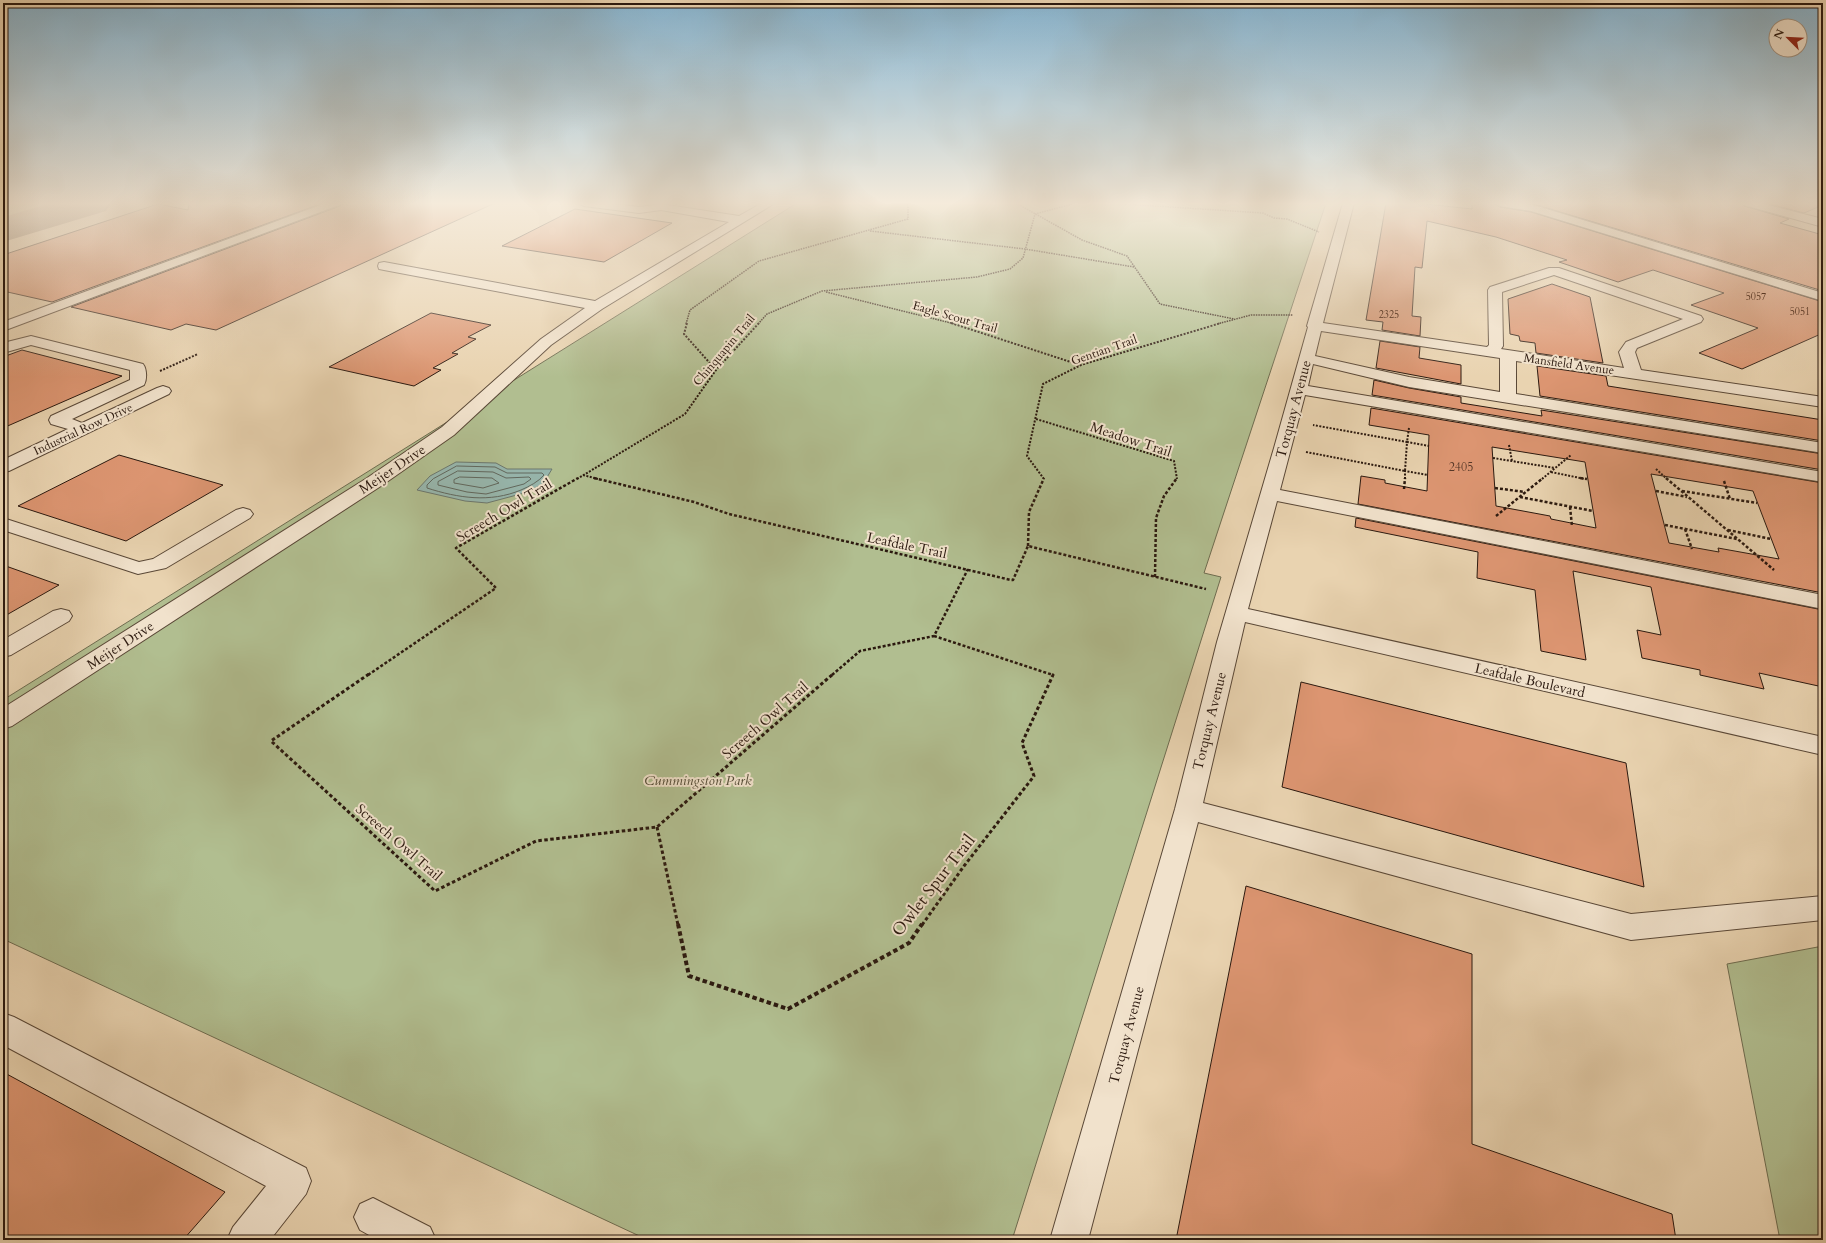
<svg xmlns="http://www.w3.org/2000/svg" width="1826" height="1243" viewBox="0 0 1826 1243" font-family="Cardo,serif">
<style>
.green{fill:#b1be90;stroke:#6e6c50}
.water{fill:#97b7ae;stroke:#6c786e}
.lines{fill:none;stroke-linecap:round;stroke-linejoin:round}
.shore{stroke:#61685e;stroke-width:1}
.taxiway{fill:#8a7660;fill-rule:evenodd}
.building{fill:#dc9571;stroke:#2b190f;fill-rule:evenodd}
.minor-casing{stroke:#5a4837;stroke-width:2}
.path-far4{stroke:#2b190f;stroke-width:1.5;stroke-dasharray:1.5 1;stroke-linecap:butt}
.path-far3{stroke:#2b190f;stroke-width:2;stroke-dasharray:2 1.5;stroke-linecap:butt}
.path-far2{stroke:#2b190f;stroke-width:2.5;stroke-dasharray:3 2;stroke-linecap:butt}
.path-far1{stroke:#2b190f;stroke-width:3;stroke-dasharray:3.5 2.5;stroke-linecap:butt}
.path{stroke:#2b190f;stroke-width:4;stroke-dasharray:4.5 3;stroke-linecap:butt}
.minor{fill:#f1e2cc;fill-rule:evenodd}
.labels{text-anchor:middle;stroke-width:4;stroke-linejoin:round;paint-order:stroke}
.far-number-label{font-size:10px;fill:#573828}
.far-street-label{font-size:12px;fill:#2b190f;stroke:#f1e2cc}
.number-label{font-size:12px;fill:#573828}
.street-label{font-size:14px;fill:#2b190f;stroke:#f1e2cc}
.park-label{font-size:14px;font-style:italic;fill:#534b36;stroke:#f1e2cc}
.near-street-label{font-size:17px;fill:#2b190f;stroke:#f1e2cc}
</style>
<rect width="100%" height="100%" fill="#e9d3b0"/>
<filter id="stains"><feTurbulence type="fractalNoise" baseFrequency=".005" numOctaves="4"/><feColorMatrix values="0 0 0 0 .2 0 0 0 0 .09 0 0 0 0 .02 0 0 0 .5 -.17"/></filter>
<radialGradient id="worn" r=".72"><stop offset=".6" stop-color="#630" stop-opacity="0"/><stop offset="1" stop-color="#630" stop-opacity=".3"/></radialGradient>
<path class="green" d="M3,203h79l-79,24z
M797,203h529l-122,370 17,4 -209,663h-364l-645,-301v-239z
M1823,946v294h-43l-53,-276z"/>
<path class="water" d="M456,462l40,1 11,6h45l-9,15 -15,8 -41,11 -22,-2 -48,-11 13,-14z"/>
<g class="lines">
<path class="shore" d="M457,466l38,1 12,6h35l2,2c-6,7 -14,11 -23,15 -31,13 -63,8 -94,-2v-3l6,-6z
M458,471l35,1 13,6 23,-1 2,2 -7,5 -38,10 -19,-2 -29,-7v-3z
M460,477l32,1 7,5 -16,5 -29,-5v-3z"/>
<path class="taxiway" d="M52,203h59l-5,8 -103,31v-25z"/>
</g>
<path class="building" d="M189,203h134l-271,99 -49,-11v-36l155,-51 30,6z
M342,203h153l-279,127 -30,-6 -15,6 -100,-23 269,-101z
M1386,203h30l56,6v-6h21l7,4 31,5 292,90v31l-81,36 -43,-16 59,-25 -67,-23 33,-12 -71,-23 -35,12 -59,-20 8,-2 -71,-23 -69,-16 -5,47 -7,-1 -3,49 9,1 -1,19 -38,-6 1,-8 -17,-2z
M1526,203h215l3,3 45,13 -9,4 43,12v56l-286,-86z
M1765,203h58v2l-19,8z
M575,209l97,14 -68,39 -102,-16z
M1552,284l38,13 13,66 -67,-10 -1,-10 -15,-2 -1,-5 -9,-2 -2,-35z
M431,313l60,12 -23,12 8,2 -24,14 6,1 -25,14 8,2 -27,16 -85,-19z
M1380,341l40,6 -1,11 42,7v19l-85,-16z
M22,350l100,26 -119,52v-71z
M1537,366l69,10 2,10 215,34v21l-283,-45z
M1374,380l35,8 52,9v6l81,13 -1,-6 282,44v16l-451,-75z
M1371,408l452,75v110l-465,-89 3,-28 24,4v3l42,8 2,-56 -60,-10zM1492,447l93,15 11,66 -45,-9 -1,-3 -54,-10zM1651,474l102,17 26,68 -61,-11 1,4 -50,-9z
M119,455l104,30 -97,56 -108,-35z
M1356,518l467,92v77l-64,-14 5,16 -64,-14v-5l-58,-12 -5,-28 24,5 -10,-48 -78,-16 13,89 -45,-9 -6,-61 -58,-12 1,-26 -123,-25z
M3,565l56,20 -56,32z
M1301,682l325,81 18,124 -362,-100z
M1246,886l226,68v190l200,70 4,26h-500z
M3,1072l222,120 -42,48h-180z"/>
<g class="lines">
<defs>
<path id="minor" d="M326,203h15l-2,2 -336,126v-9z
M578,203h30l31,4 22,-3 78,12 23,-13h13l-173,106 -51,36 -97,90 -73,51 -369,240 -9,3v-21l364,-230 75,-51 99,-88 44,-31 -201,-38 -5,-1 -1,-3 1,-3 5,-1 211,39 134,-79 -68,-12 -22,3 -55,-7z
M1343,203h11l-31,120 164,24 2,-2 -1,-55 2,-3 59,-19h10l142,48 2,3 -2,3 -64,26 -2,4 6,18 182,27v10l-307,-46v33l307,49v10l-414,-66 -96,-23 -5,22 515,86v10l-518,-87 -25,95 543,105v14l-546,-108 -29,108 575,128v18l-578,-133 -42,181 428,111 192,-18v24l-192,20 -433,-118 -110,418h-38l125,-431 42,-167 57,-194 34,-121 -1,-1zM1554,275l129,44 -57,23 -7,10 5,16 -123,-19 2,-3 -1,-54zM1321,331l179,27v34l-91,-15 -94,-21z
M1494,203h26l17,3 286,87v8l-292,-90 -31,-5z
M1742,203h18l63,16v8l-79,-22z
M31,336l112,28c4,5 4,16 1,21l-72,34 10,4 75,-35 6,-2 6,2 2,3 -2,3 -160,77 -6,1v-12l65,-31 -17,-5 -2,-4 2,-4 79,-36v-10l-99,-25 -28,8v-10z
M243,508l7,2 3,4 -3,4 -84,50 -28,6 -135,-44v-12l136,44 14,-3 83,-49z
M61,609l8,2 3,5 -3,5 -58,34 -8,2v-17l50,-29z
M3,1013l11,4 292,151 5,13 -5,13 -36,46h-43l6,-13 33,-41 -263,-141z
M373,1198l57,29 6,13h-58l-18,-10 -6,-13 6,-13z"/>
</defs>
<use href="#minor" class="minor-casing"/>
<path class="path-far4" d="M1016,203l66,37 45,16 33,48 74,15
M1110,203l153,10 11,5 13,1 32,13
M870,231l155,18 109,18
M826,292l129,32
M686,324l4,-14 69,-49 149,-42v-16
M758,324l9,-10 55,-23 155,-14 33,-8 13,-11 12,-44 41,-11
M1217,324l34,-9h42"/>
<path class="path-far3" d="M687,323l-3,11 32,36
M951,323l129,42
M160,371l38,-17
M1036,419l138,42 3,18
M1409,428l-2,14 22,4
M1509,445l3,16
M1306,452l99,19 2,-29 -94,-17
M1493,458l62,10
M1656,469l11,10
M1551,472l34,7
M583,475l15,4
M577,479l108,-65 31,-44 43,-47
M1044,479l-17,-23 16,-72 38,-19 140,-42
M1405,479v-8l23,4
M1542,479l29,-24"/>
<path class="path-far2" d="M594,478l100,24 35,12 282,66h2l15,-34 178,43
M1580,478l7,1
M1666,478l108,92
M1724,481l6,18
M1495,488l30,4
M1404,489l1,-11
M1656,491l31,6
M1682,491l75,12
M1520,497l73,14
M1570,507l2,19
M1496,516l47,-38
M1665,525l72,14
M1685,529l7,20
M1728,530l43,9
M1028,546l1,-34 15,-34
M1155,577l1,-59 8,-22 13,-18
M934,636l119,39
M368,675l128,-87 -40,-40 122,-70
M832,675l28,-24 74,-15 34,-67"/>
<path class="path-far1" d="M369,674l-98,67 164,150 101,-50 121,-14 176,-153
M657,827l21,98
M922,925l42,-59 70,-90 -12,-33 31,-68 -3,-1"/>
<path class="path" d="M678,924l11,52 99,33 121,-66 13,-19"/>
<use href="#minor" class="minor"/>
</g>
<linearGradient id="sky" x2="0" y2="1"><stop stop-color="#87b5d1"/><stop offset="0.54" stop-color="#f5ebdb"/><stop offset="1" stop-color="#f5ebdb" stop-opacity="0"/></linearGradient>
<rect width="1826" height="377" fill="url(#sky)"/>
<g class="labels">
<g class="far-number-label">
<text x="1756" y="300">5057</text>
<text x="1800" y="315">5051</text>
<text x="1389" y="318">2325</text>
</g>
<g class="far-street-label">
<text transform="translate(955 317) rotate(16)" y="4">Eagle Scout Trail</text>
<text transform="translate(724 350) rotate(-50)" y="4">Chinquapin Trail</text>
<text transform="translate(1104 350) rotate(-19)" y="4">Gentian Trail</text>
<text transform="translate(1569 364) rotate(8)" y="4">Mansfield Avenue</text>
<text transform="translate(83 429) rotate(-25)" y="4">Industrial Row Drive</text>
</g>
<g class="number-label">
<text x="1461" y="471">2405</text>
</g>
<g class="street-label">
<text transform="translate(1293 409) rotate(-75)" y="5">Torquay Avenue</text>
<text transform="translate(1131 439) rotate(18)" y="5">Meadow Trail</text>
<text transform="translate(392 469) rotate(-34)" y="5">Meijer Drive</text>
<text transform="translate(504 510) rotate(-31)" y="5">Screech Owl Trail</text>
<text transform="translate(907 545) rotate(12)" y="5">Leafdale Trail</text>
<text transform="translate(120 645) rotate(-33)" y="5">Meijer Drive</text>
<text transform="translate(1530 680) rotate(13)" y="5">Leafdale Boulevard</text>
<text transform="translate(765 720) rotate(-41)" y="5">Screech Owl Trail</text>
<text transform="translate(1209 721) rotate(-76)" y="5">Torquay Avenue</text>
<text transform="translate(399 842) rotate(41)" y="5">Screech Owl Trail</text>
<text transform="translate(1126 1035) rotate(-75)" y="5">Torquay Avenue</text>
</g>
<g class="park-label">
<text x="698" y="785">Cummingston Park</text>
</g>
<g class="near-street-label">
<text transform="translate(933 885) rotate(-52)" y="6">Owlet Spur Trail</text>
</g>
</g>
<rect width="1826" height="1243" fill="none" stroke="#e9d3b0" stroke-width="16"/>
<rect x="4" y="4" width="1818" height="1235" fill="none" stroke="#2b190f" stroke-width="2"/>
<rect x="8" y="8" width="1810" height="1227" fill="none" stroke="#2b190f"/>
<g transform="translate(1788 38) rotate(294)"><circle r="19" fill="#f1e2cc" stroke="#a29280"/>
<path d="M0-3L7 15L0 10L-7 15Z" fill="#8f2418"/>
<text y="-6" font-size="11" font-weight="bold" text-anchor="middle" fill="#2b190f">N</text>
</g>
<rect width="100%" height="100%" filter="url(#stains)"/>
<rect width="100%" height="100%" fill="url(#worn)"/>
</svg>
